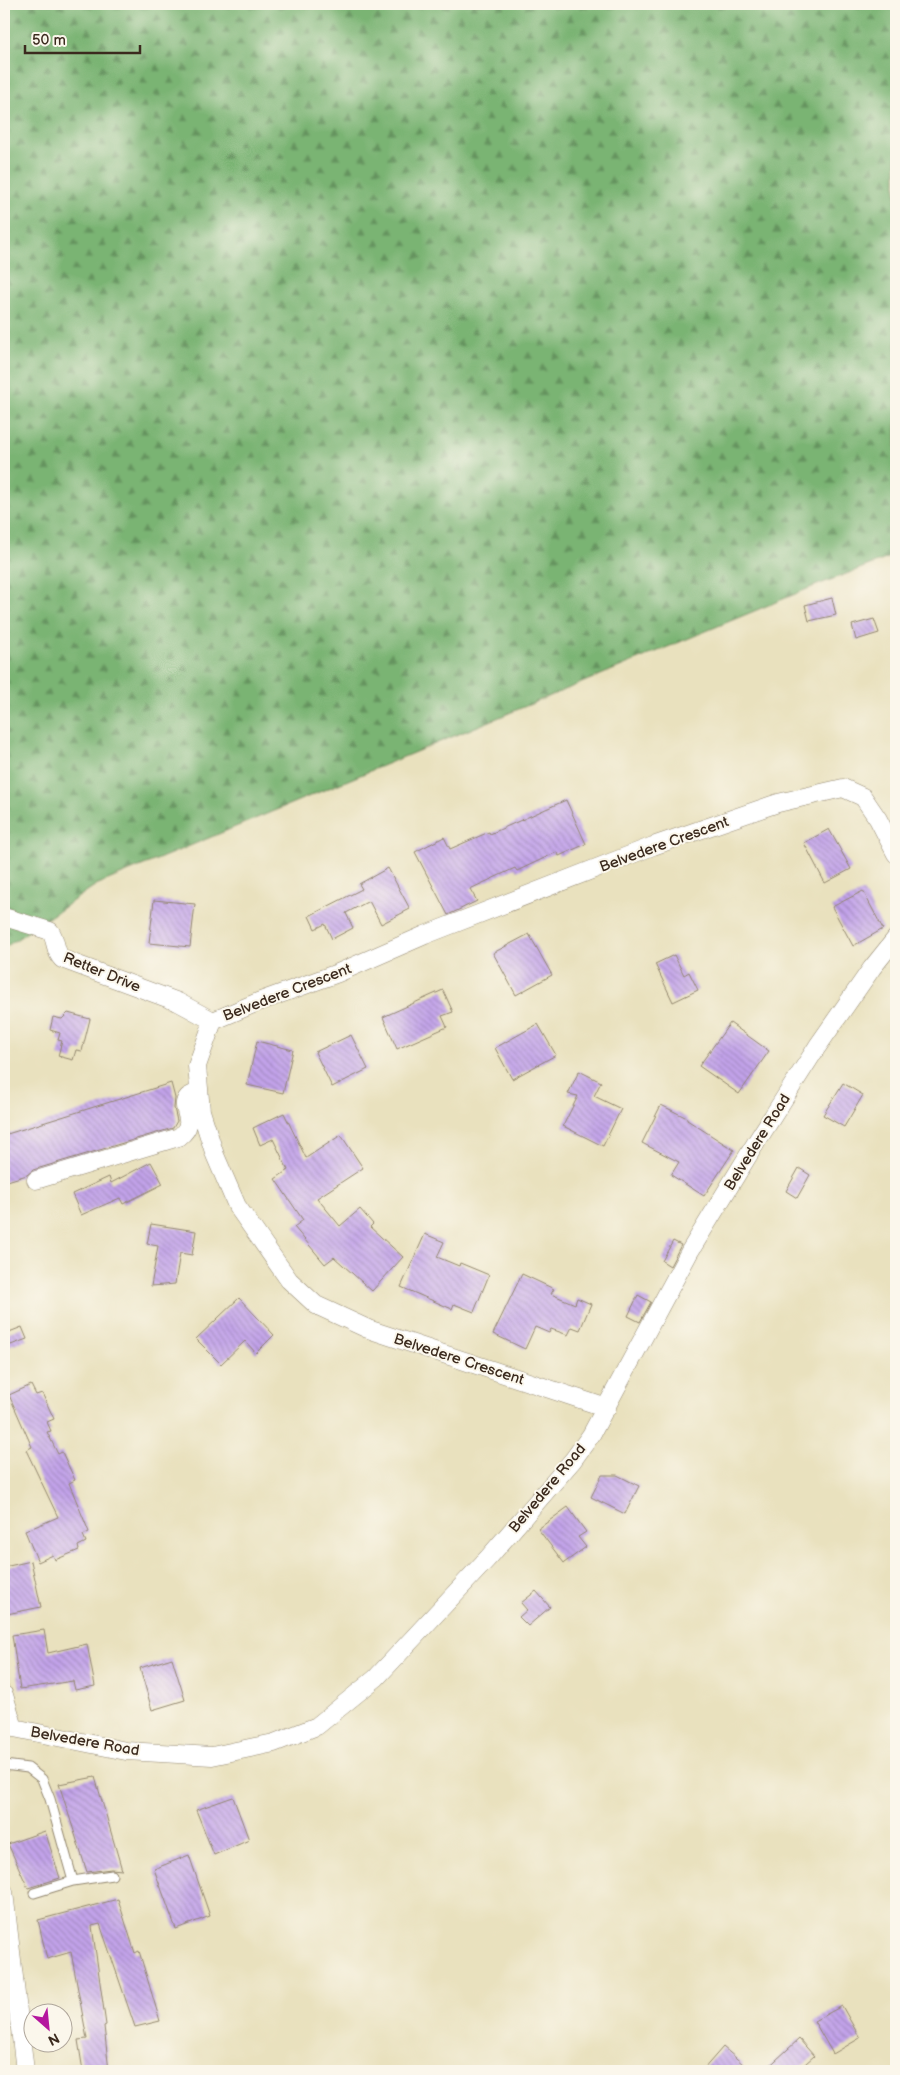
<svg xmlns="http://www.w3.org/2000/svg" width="900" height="2075" viewBox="0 0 900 2075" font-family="'Balsamiq Sans',sans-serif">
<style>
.forest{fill:url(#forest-firs);stroke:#5a6f48}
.building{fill:url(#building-back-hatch)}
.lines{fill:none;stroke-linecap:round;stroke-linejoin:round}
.lane-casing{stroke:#92866e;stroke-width:11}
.street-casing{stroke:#92866e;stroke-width:19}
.lane{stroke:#fff;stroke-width:9}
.street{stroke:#fff;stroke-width:18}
.labels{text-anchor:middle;stroke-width:4;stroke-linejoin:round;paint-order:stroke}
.street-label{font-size:15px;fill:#3b2a1e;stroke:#fbf7ec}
</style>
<defs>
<pattern id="forest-firs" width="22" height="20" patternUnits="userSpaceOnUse" patternTransform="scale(1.25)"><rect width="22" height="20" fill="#7ab473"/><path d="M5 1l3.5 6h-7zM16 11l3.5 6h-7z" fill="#65935e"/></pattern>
<pattern id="building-back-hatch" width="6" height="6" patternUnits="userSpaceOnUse" patternTransform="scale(1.25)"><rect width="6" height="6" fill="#c2a3ea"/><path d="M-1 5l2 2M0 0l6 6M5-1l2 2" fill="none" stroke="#9f85bd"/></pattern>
</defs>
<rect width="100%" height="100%" fill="#fbf7ec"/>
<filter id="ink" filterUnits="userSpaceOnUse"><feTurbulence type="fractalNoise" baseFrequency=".02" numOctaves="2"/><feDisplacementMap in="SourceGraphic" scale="10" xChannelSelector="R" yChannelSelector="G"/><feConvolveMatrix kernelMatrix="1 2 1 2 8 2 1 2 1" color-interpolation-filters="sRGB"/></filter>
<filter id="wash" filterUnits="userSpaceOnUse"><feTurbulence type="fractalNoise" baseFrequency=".0096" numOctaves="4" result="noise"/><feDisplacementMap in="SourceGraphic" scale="20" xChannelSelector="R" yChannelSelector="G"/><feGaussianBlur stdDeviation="1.12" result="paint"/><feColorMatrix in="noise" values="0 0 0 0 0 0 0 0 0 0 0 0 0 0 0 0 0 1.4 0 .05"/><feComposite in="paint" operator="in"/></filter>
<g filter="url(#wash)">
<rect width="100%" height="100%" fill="#e9e1be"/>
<path class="forest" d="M4,4h892v551l-84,32 -716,298 -92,63z"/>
<g id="blocks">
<path class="building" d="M832,598l4,17 -27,6 -4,-16z
M874,619l5,14 -23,7 -4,-15z
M566,800l20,44 -27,12 -2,-4 -40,19 -2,-3 -45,21 7,12 -29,14 -33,-63 29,-15 6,12 39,-17 1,2z
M829,829l22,40 -26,14 -21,-40z
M388,868l22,41 -29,15 -12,-23 -23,12 7,15 -21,11 -7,-15 -10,5 -6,-13 53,-27 -3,-5z
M863,891l20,38 -30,17 -21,-39z
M154,900l41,4 -5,43 -41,-4z
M529,934l23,41 -36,20 -23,-42z
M674,955l10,20 5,-3 9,18 -25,12 -18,-38z
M443,990l10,22 -11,4 5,11 -50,22 -14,-32z
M68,1013l22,6 -8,32 -6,-1 -3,10 -15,-4 4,-15 -4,-1 2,-7 -10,-3 3,-13 9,2z
M730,1023l39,28 -30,43 -40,-28z
M538,1024l18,31 -44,24 -17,-31z
M351,1035l17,34 -36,18 -17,-35z
M257,1041l36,9 -10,43 -36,-8z
M579,1071l22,11 -7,14 27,13 -18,37 -40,-20 15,-30 -10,-2z
M171,1083l4,15 -1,10 3,13 -4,7 -140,42 -6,5 -23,7v-47z
M843,1083l20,12 -19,32 -21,-12z
M661,1105l26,13v2l47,30 -30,46 -33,-21 8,-13 -37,-19z
M284,1113l22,45 35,-23 22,33 -46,30 23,28 20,-17 13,15 -3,3 33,30 -31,34 -38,-34 -9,7 -31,-37 9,-7 -28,-41 13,-9 -15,-31 -13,6 -7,-17z
M151,1162l12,22 -40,20 -3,-6 -39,17 -9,-21 37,-17 2,6z
M799,1168l11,7 -13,23 -11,-7z
M151,1224l45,7 -4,24 -12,-2 -5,31 -24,2 7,-40 -11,-2z
M425,1234l19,8 -7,15 22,9 1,-3 29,12 -15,37 -20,-8 -2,5 -51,-22z
M673,1241l8,4 -11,21 -8,-5z
M522,1274l32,15 -3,5 24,10 2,-6 14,6 -11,26 -8,-3 -4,8 -17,-6 -2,4 -14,-6 -10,22 -32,-15z
M638,1295l13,7 -11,20 -12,-6z
M239,1298l35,37 -18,18 -11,-12 -24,23 -25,-25z
M22,1327l5,12 -19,7 -4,-12z
M31,1385l5,10 6,-2 12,26 -7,3 4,9 -4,1 11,22 4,-2 13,28 -6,3 20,49 -6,3 3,7 -8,4 1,4 -24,10 -2,-5 -15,7 -13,-31 33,-14 -32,-67 6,-3 -23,-52z
M602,1475h15l22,11 -14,28 -34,-17z
M568,1507l18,25 -8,5 8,10 -22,16 -26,-34z
M31,1561l10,46 -34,7 -3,-17v-30z
M536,1591l14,16 -22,19 -9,-9 8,-7 -6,-7z
M44,1630l4,23 39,-9 8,42 -20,4 -2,-9 -53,8 -8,-54z
M172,1658l13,42 -33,10 -12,-42z
M95,1777l27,93 -11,-1 -24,3 -28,-88z
M233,1797l16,43 -35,15 -18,-45z
M45,1831l15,47 -32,10 -20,-44z
M189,1855l21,61 -34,13 -22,-60z
M118,1899l17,54 4,-2 21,70 -25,6 -35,-103 -8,2 14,99 -2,1 5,45h-26l-5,-31 9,-1 -16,-87 -24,7 -9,-39z
M842,2006l18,32 -27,16 -19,-33z
M799,2039l15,17 -17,15h-33z
M723,2047l20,17 -6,7h-35z"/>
</g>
</g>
<g filter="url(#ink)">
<use href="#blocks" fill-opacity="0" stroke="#92866e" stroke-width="1"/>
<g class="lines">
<defs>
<path id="lane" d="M4,1765l24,3 14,11 8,20 23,82
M34,1893l39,-12 39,-6"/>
<path id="street" d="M4,917l46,14c7,9 4,20 12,28l116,43 35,19
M36,1180l143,-43c21,-16 -2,-28 9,-40 3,-2 8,-4 11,-6
M607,1408l-239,-79 -52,-24 -27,-25 -52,-74 -22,-51 -14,-44 -4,-45 16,-45 45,-19 80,-29 87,-38 228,-89 125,-43 65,-15 20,9 15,22 18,35
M4,1695l10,33
M4,1727l10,1 112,23 86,5 62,-13 43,-17 59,-48 113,-121 84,-97 18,-25 99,-184 67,-110 60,-94 55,-79 24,-30
M4,1892l21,179"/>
</defs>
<use href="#lane" class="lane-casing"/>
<use href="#street" class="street-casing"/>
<use href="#lane" class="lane"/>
<use href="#street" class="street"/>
</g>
</g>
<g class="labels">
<g class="street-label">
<text transform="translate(664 844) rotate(-20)" y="5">Belvedere Crescent</text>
<text transform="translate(102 972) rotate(22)" y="5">Retter Drive</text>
<text transform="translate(287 992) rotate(-21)" y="5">Belvedere Crescent</text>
<text transform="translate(757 1142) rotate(-58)" y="5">Belvedere Road</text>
<text transform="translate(459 1359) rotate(18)" y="5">Belvedere Crescent</text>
<text transform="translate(547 1488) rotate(-50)" y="5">Belvedere Road</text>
<text transform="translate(85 1741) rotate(10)" y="5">Belvedere Road</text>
</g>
</g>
<rect width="900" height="2075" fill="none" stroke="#fbf7ec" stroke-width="20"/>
<g transform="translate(48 2028) rotate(153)"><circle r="24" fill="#fbf7ec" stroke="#aea59a"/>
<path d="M0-4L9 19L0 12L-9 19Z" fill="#b5179e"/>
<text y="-8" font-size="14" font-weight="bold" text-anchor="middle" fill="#3b2a1e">N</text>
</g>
<path d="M25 45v8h115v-8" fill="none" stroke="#3b2a1e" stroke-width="2.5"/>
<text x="32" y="45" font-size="15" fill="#3b2a1e" stroke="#fbf7ec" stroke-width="4" paint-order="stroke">50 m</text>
</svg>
